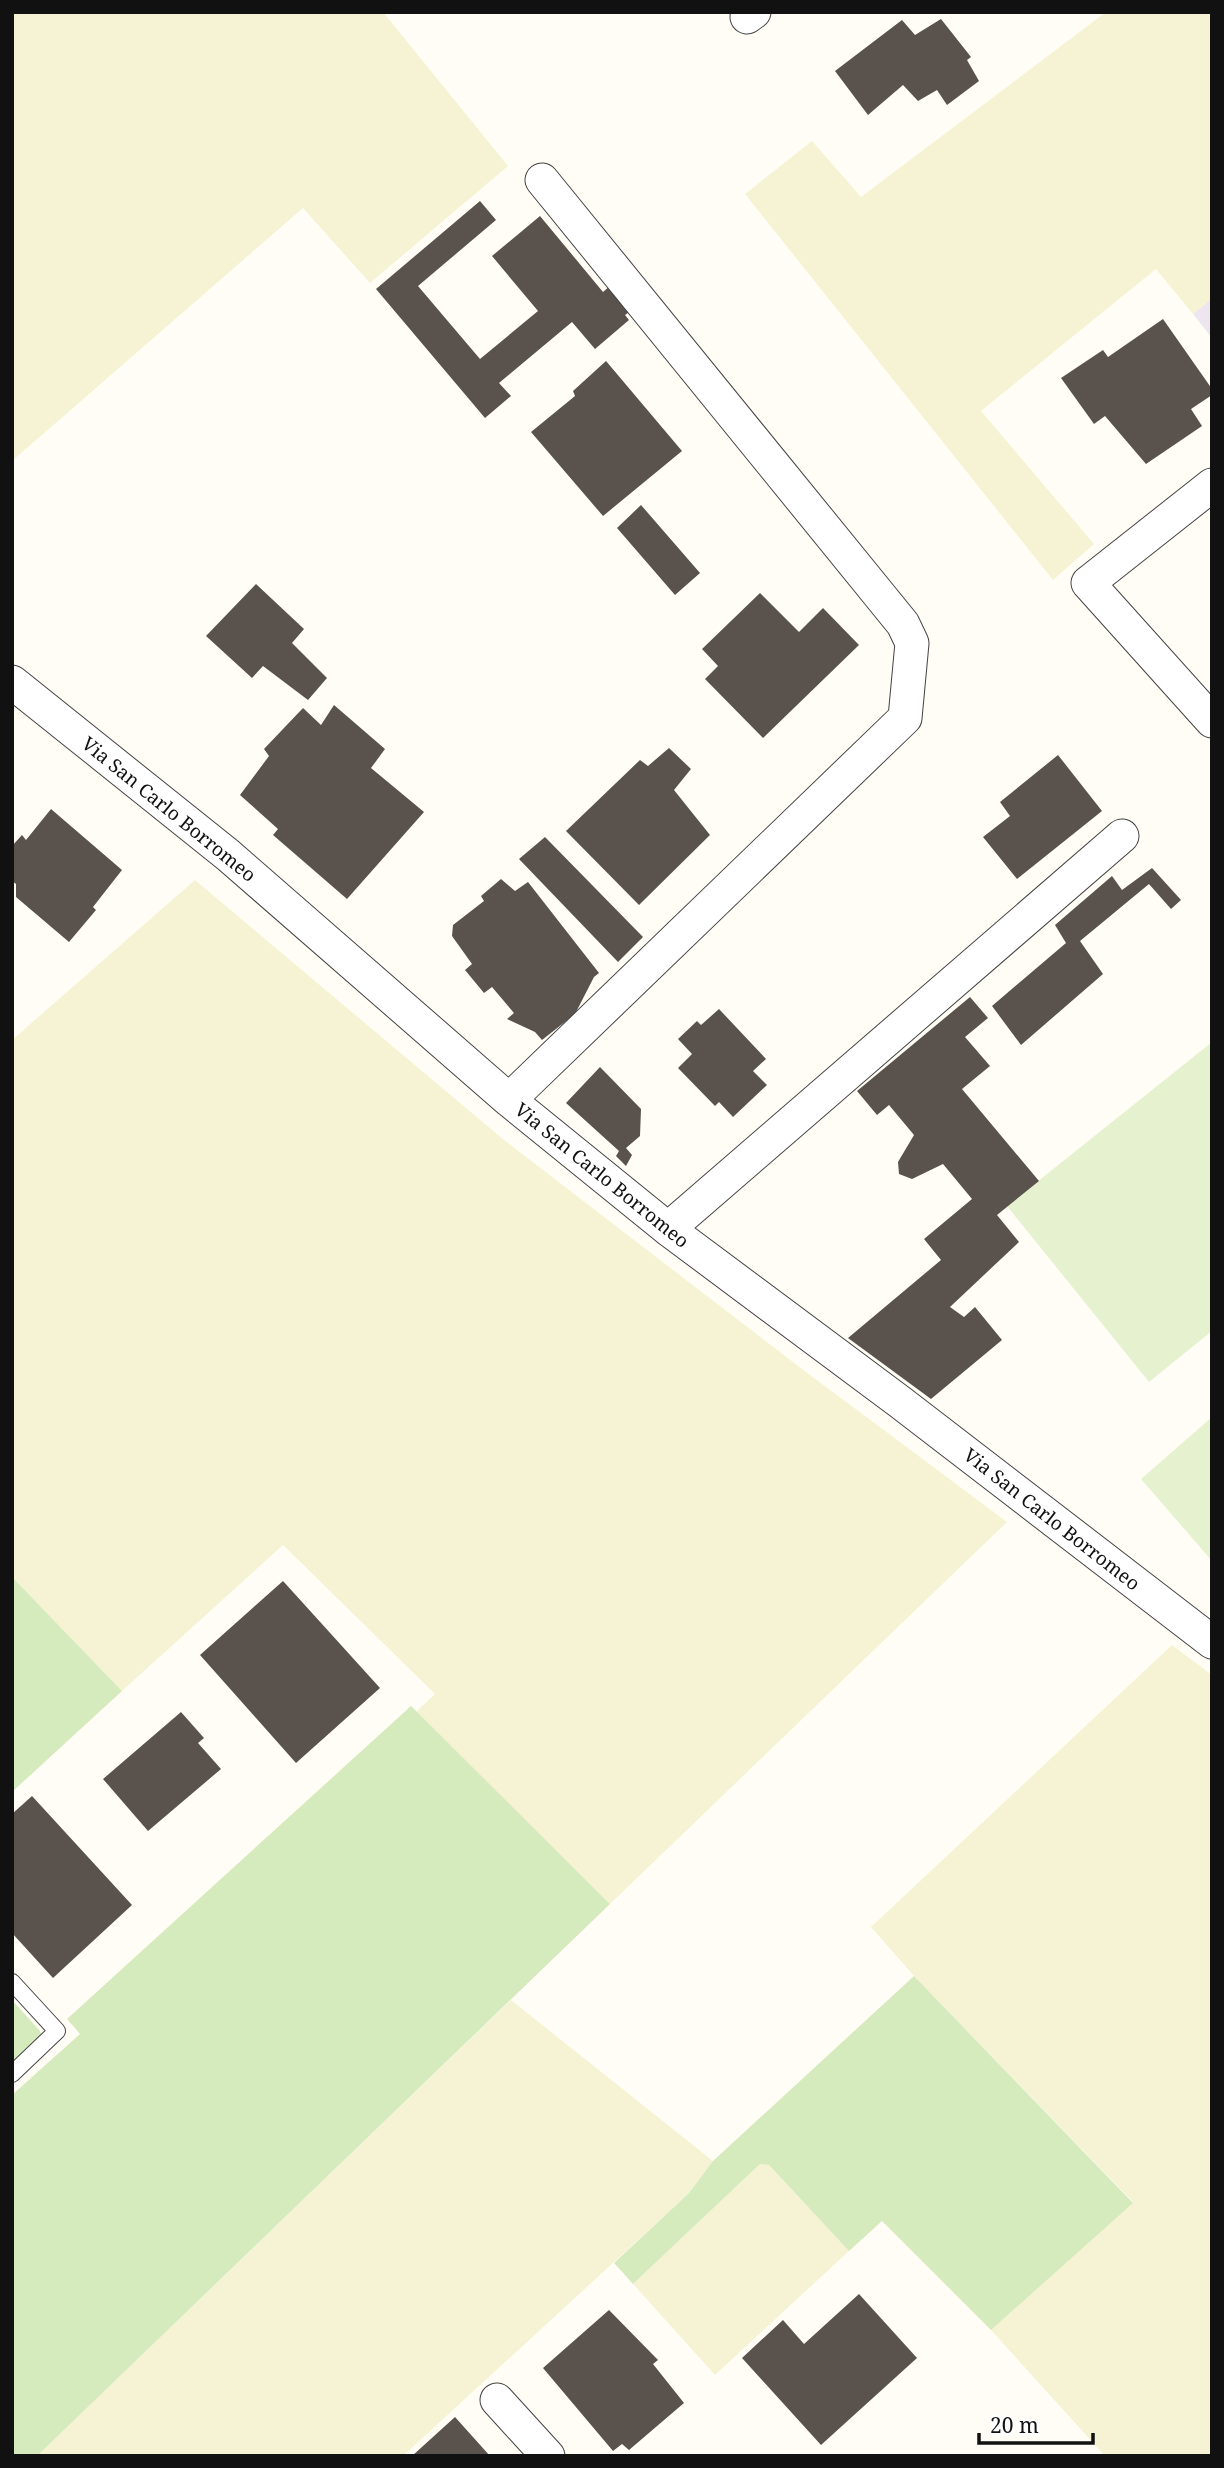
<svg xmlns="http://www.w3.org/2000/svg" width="1224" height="2468" viewBox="0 0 1224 2468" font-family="'Noto Serif',serif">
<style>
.industrial{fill:#eee6ef}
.farmland{fill:#f6f3d4}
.green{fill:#d5ebbd}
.pitch{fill:#e6f2cf}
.building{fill:#5a524d}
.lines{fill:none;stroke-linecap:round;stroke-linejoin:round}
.lane-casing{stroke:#444;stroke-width:18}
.street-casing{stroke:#444;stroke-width:35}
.lane{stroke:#fff;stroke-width:16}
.street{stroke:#fff;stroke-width:33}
.labels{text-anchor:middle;stroke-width:7;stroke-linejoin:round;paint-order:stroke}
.street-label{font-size:19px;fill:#111;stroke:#fff}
</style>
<rect width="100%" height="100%" fill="#fffdf5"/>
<path class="industrial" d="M1212,298v40l-19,-24z"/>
<path class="farmland" d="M12,12h371l125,154 -138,117 -67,-75 -291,253z
M1106,12h106v286l-19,16 -37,-45 -175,142 113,133 -41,36 -308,-386 67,-53 49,56z
M195,880l309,260 294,226 209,156 -397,382 -194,-192 19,-18 -152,-149 -161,146 -110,-114v-537z
M1172,1645l40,30v781h-107l-114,-126 142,-128 -219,-226 -43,-49z
M511,2000l202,161 -24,32 -286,263h-366z
M760,2164l9,1 80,86 -134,124 -82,-91z"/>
<path class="green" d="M12,1577l110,114 -110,101z
M411,1706l199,198 -573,552h-25v-361l68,-61 -13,-15z
M914,1976l219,227 -142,127 -109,-109 -33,30 -80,-86 -9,-1 -127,120 -19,-21 75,-70 24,-32z
M12,2000l28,31 3,8 -31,37z"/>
<path class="pitch" d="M1212,1042v289l-63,51 -142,-176z
M1212,1417v144l-71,-82z"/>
<path class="building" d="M941,19l30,38 -4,3 12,21 -32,24 -10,-15 -19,11 -15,-16 -35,30 -33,-44 67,-51 13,15z
M480,201l16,19 -78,66 62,73 58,-48 -46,-55 48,-40 63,76 8,-7 21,25 -7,5 4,5 -34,29 -23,-27 -73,61 12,13 -26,22 -109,-129z
M1163,319l49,70v6l-21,14 11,17 -56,38 -41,-48 -11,8 -33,-46 42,-28 5,7z
M606,361l76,90 -79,65 -72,-84 44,-36 -2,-5z
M641,505l59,68 -25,22 -58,-67z
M256,584l48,45 -12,14 35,35 -19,22 -45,-34 -11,12 -46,-42z
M760,593l39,39 24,-24 36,37 -96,93 -58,-59 13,-13 -16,-17z
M334,705l51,44 -14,19 53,44 -77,87 -74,-64 5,-6 -38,-34 29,-39 -5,-7 39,-41 18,17z
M669,748l22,21 -17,21 36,45 -71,70 -73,-74 74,-71 8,6z
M1058,755l44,56 -85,68 -34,-42 27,-21 -10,-14z
M51,809l71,61 -29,37 3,3 -27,32 -53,-45v-13l-4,-3v-35l10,-11 4,5z
M545,837l98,100 -25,25 -99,-103z
M1152,868l29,32 -10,9 -22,-25 -69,57 23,33 -82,71 -29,-39 74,-63 -11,-18 57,-49 10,14z
M501,879l14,12 13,-9 71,91 -5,4 -19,37 -33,26 -7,-8 -28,-13 7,-6 -22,-26 -8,6 -19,-23 7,-6 -20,-28 1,-11 31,-24 -3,-5z
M970,997l18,21 -23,19 25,29 -28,23 77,92 -42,34 22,27 -69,65 14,10 11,-10 27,33 -71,59 -83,-61 93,-78 -17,-21 48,-40 -29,-35 -31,15 -13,-5 -1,-12 16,-27 -25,-30 -12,10 -20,-24z
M719,1009l47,50 -13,12 14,14 -34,32 -14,-15 -4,4 -37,-38 14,-14 -14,-15 19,-18 4,4z
M600,1067l41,42 -1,27 -14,12 6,7 -6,11 -10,-10 3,-5 -53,-48z
M283,1581l97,107 -84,75 -96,-108z
M181,1712l23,26 -6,5 23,26 -73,62 -45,-52z
M32,1796l100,109 -79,73 -41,-45v-119z
M859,2294l58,64 -96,87 -79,-87 41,-38 21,24z
M609,2310l49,50 -5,4 31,39 -55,47 -7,-6 -9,7 -70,-83z
M455,2417l35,39h-78z"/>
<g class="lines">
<defs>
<path id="lane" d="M12,1982l45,49 -45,43"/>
<path id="street" d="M747,17l7,-5
M1212,485l-124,98 124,138
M12,682l216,173 281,245 159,129 232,173 312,240
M509,1100l396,-382 7,-75 -9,-19 -361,-444
M668,1229l454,-393
M497,2400l51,56"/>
</defs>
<use href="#lane" class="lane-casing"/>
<use href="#street" class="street-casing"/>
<use href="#lane" class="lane"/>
<use href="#street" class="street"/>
</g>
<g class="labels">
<g class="street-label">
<text transform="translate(169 809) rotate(39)" y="7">Via San Carlo Borromeo</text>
<text transform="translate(602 1175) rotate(39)" y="7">Via San Carlo Borromeo</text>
<text transform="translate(1052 1519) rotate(38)" y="7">Via San Carlo Borromeo</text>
</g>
</g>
<rect width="1224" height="2468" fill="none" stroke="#111111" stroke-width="28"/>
<path d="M979 2433v10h114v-10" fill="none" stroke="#111111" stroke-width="3.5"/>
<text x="990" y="2433" font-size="21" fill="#111111" stroke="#ffffff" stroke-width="5" paint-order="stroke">20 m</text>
</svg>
